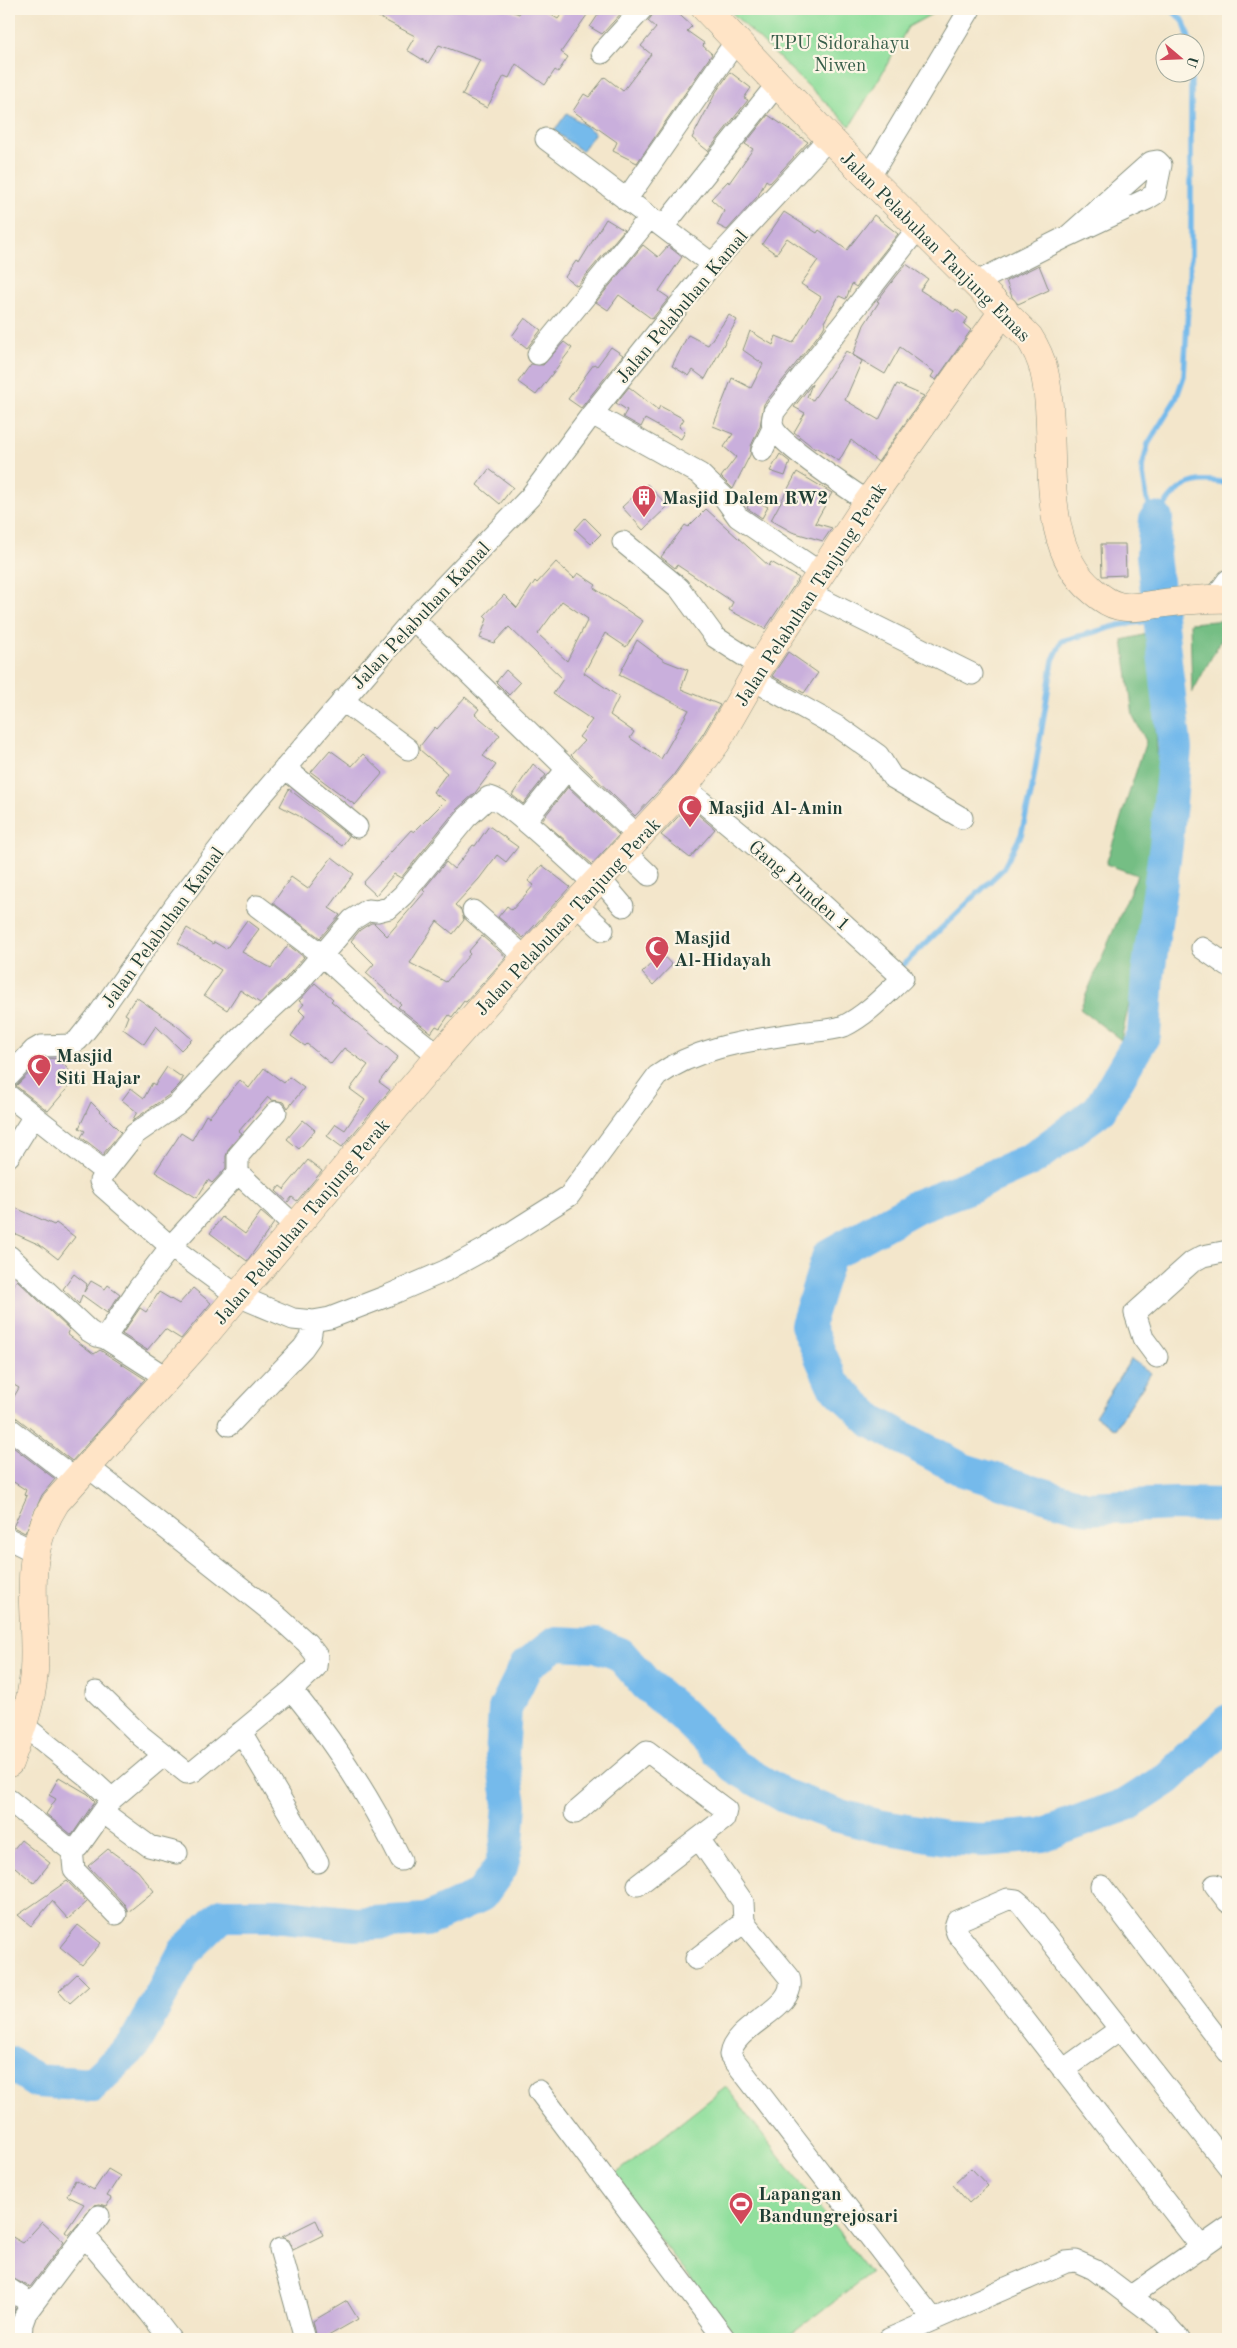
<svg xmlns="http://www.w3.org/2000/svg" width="1237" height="2348" viewBox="0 0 1237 2348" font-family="'Old Standard TT',serif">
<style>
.green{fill:#91df9d;stroke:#588e68}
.forest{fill:#74be84;stroke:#4a7e5c}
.water{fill:#74baeb;stroke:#4a7c90}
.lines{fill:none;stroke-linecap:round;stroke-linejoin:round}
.stream{stroke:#74baeb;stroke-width:5.5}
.river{stroke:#74baeb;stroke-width:34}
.building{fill:#c9afdc;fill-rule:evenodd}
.street-casing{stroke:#899280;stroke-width:23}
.secondary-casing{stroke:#899280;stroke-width:29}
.street{stroke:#fff;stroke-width:21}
.secondary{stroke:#ffe4c6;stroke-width:28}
.labels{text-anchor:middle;stroke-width:4.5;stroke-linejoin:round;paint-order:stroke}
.park-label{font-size:19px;fill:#365d49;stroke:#fcf5e5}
.street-label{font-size:19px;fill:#1f3d34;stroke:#fcf5e5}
.poi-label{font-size:19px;font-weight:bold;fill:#1f3d34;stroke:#fcf5e5;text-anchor:start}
</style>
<rect width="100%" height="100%" fill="#fcf5e5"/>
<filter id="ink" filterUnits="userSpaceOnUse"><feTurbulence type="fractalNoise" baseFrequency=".02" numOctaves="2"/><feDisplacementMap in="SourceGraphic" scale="10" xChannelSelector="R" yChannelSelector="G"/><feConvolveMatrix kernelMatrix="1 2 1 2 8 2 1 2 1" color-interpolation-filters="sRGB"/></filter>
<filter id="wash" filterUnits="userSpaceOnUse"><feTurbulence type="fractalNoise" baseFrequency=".0096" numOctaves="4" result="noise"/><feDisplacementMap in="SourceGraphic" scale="20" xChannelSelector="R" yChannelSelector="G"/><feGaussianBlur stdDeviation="1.12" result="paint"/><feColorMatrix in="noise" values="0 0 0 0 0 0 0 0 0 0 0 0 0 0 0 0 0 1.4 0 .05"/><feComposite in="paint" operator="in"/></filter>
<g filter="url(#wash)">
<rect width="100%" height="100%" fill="#f3e6cb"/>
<path class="green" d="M728,9h213l-33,18 -28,50 -30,49z
M726,2087l144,186 -85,66h-47l-126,-162z"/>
<path class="forest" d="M1228,620v7l-36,66 -2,-70z
M1151,633l7,133 -20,198 -17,76 -41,-31 57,-134 -31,-11 40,-123 -13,-25 -10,-76z"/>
<path class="water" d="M567,113l28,20 -13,18 -28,-20z
M1131,1359l20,14 -36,56 -20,-13z"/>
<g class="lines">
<path class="stream" d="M1171,9l13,13 6,20
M1156,519l-9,-20 -5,-31 6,-24 28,-45 8,-23 7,-121v-183
M1156,519c18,-32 35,-45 72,-35
M900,968l103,-99 18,-34 10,-41 22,-134 9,-19 58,-16 41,-6
M31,1127l17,13
M1222,2339l6,-4"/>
<path class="river" d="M1156,519l-3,36 22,194 -9,96 -18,129 -4,60 -45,76 -65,48 -61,27 -56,21 -88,49 -22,70 26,59 40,38 90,48 124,38 88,-4 53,1
M9,2063l28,18 55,4 42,-40 51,-94 37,-36h54l79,9 71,-4 55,-25 20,-28 6,-25 3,-38 -8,-48 3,-47 21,-43 30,-23 40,2 24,9 27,31 38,32 49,49 51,30 51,19 42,11 68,12 37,2 59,-5 88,-32 38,-25 60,-57"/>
</g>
<g id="blocks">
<path class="building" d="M363,9h143l13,5 3,-5h19l17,10 7,-10h12l10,6 -26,37 7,5 -10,15 -3,-2 -10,15 -29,-21 -7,14 -5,-2 -17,32 -25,-13 18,-35 -41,-15 -11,18 -21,-13 8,-14z
M602,9h23l-23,25 -12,-7z
M657,9h16l19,17 -5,5 17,12 -1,3 9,8 -75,109 -24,-12 4,-9 -44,-31 11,-17 5,3 16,-20 18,14 28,-37 -10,-8 15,-18 -8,-7z
M730,72l21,16 -7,10 4,2 -40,51 -16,-13 24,-46z
M768,115l40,27 -38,41 -4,-3 -8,16 -31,34 -10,-5 7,-14 -13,-12 17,-18 1,2 24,-34 -8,-5z
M784,212l33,21 2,-3 28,20 27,-35 24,19 -42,53 -4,-3 -6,15 -7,-3 -15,26 2,1 -3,6 -59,75 -4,22 -9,20 -1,9 -17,34 -12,-12 15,-20 -12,-10 9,-13 -20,-8 19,-48 19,10 12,-24 -20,-14 7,-19 23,14 3,-9 17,7 28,-46 -20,-13 17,-24 -31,-22 -11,16 -14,-10z
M606,219l18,11 -47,56 -12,-9 11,-16 3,2z
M643,245l15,12 10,-11 14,11 -23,34 10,7 -17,21 -33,-24 -11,15 -12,-8z
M906,264l22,15 -8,11 34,22 2,-3 12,9 -4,6 7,6 -35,50 -5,-3 3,-5 -34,-25 -15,27 -32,-19 11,-30 15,-23 -2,-1z
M1039,265l10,25 -31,14 -6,-7 -6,-16z
M729,315l8,5 -32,59 -12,-9 -4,6 -17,-10 16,-31 20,10z
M525,318l16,12 -14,18 -15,-12z
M564,342l8,6 -36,47 -18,-13 13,-18 12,1z
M611,347l12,8 -42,53 -13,-9 26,-35 3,2z
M846,351l16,10 -17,39 34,20 18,-36 27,12 -46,66 -27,-22 -12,21 -23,-14 -1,2 -21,-17 11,-19 -11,-6 18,-23 -5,13 6,3z
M629,387l29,23 2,-4 24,13 -5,8 6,5 -4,7 -36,-20 -4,8 -18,-10 4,-7 -11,-7z
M780,454l10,8 -5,14 -15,-5z
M489,469l24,18 -13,17 -23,-19z
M797,472l35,21 -17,30 17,5 -9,13 -31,-9 -21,-12z
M647,484l21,22 -25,24 -21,-23z
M752,499l16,8 -6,11 -15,-10z
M706,509l63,57 2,-4 28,16 -34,51 -36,-19 4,-8 -56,-37 -2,3 -14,-11 24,-32 3,2z
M585,518l16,16 -10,10 -16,-15z
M1101,544h24l1,31 -24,1z
M556,562l18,16 4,-5 18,12 -2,3 49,33 -17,26 -21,-14 -21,40 35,24 -9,18 24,17 -4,6 31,21 28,-49 -70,-35 18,-35 28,21 23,9 -7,19 39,16 -17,29 -31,43 -37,39 -64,-61 13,-14 -5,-4 13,-17 -39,-26 10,-15 -54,-52 -15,16 -14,-5 7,-19 -3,-3 20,-21 13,13 18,-27 2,2zM562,601l26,18 -21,42 -29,-27z
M788,652l30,21 -14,20 -32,-17z
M506,670l14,13 -11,12 -13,-13z
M465,697l14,12 -4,5 25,21 -17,21 13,9 -21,28 -19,17 -55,68 -7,-4 -18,21 -13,-12 48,-53 3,2 31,-31 -12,-9 14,-19 -27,-23v-4l15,-19 2,2z
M330,750l22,16 11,-12 20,19 -28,32 -44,-33z
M533,764l13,11 -23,29 -11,-9z
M568,787l51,48 -27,29 -50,-44z
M289,789l60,47 -7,10 -43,-30 -19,-10z
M688,806l27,23 -25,29 -29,-23z
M489,826l29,21 -12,15 -9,-7 -18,24 -24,26 6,5 3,10 -11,14 -16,-13 -27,42 36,19 24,-28 -2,-2 14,-16 24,21 -40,45 -2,-1 -12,16 -3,-2 -9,13 -4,-2 -5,7 -33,-26 3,-3 -35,-31 8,-9 -23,-23 9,-11 11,-7h3l13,13 38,-44 -2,-2 23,-28 8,7 19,-24 2,1z
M332,857l22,17 -25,34 11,7 -20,23 -47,-35 18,-26 17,12z
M542,865l28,22 -47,51 -25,-21 9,-11 5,4 22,-25 -6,-4z
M247,920l12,9 -17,23 29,16 17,-23 16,12 -19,22 -25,24 -20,-13 -13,20 -23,-15 17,-25 -43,-27 9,-15 26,16 1,-2 12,7z
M661,953l11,12 -19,20 -11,-12z
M315,983l18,16 -2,2 67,56 -19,25 11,8 -48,57 -15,-11 9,-12 9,6 20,-30 -15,-11 18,-24 -24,-17 -13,16 -24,-20 -2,2 -14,-10 14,-20 -6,-6 5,-6 -5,-3z
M136,997l40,28 16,14 -11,11 -25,-24 -12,18 -21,-15 5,-13 -3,-2z
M45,1058l14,1 13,15 -4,5 4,4 -24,28 -32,-25z
M167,1067l16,11 -3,6 -11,11 -37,26 5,-9 -15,-12 9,-12 13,10 8,-15 3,2z
M264,1068l20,15 5,-6 15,11 -16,20 -4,-6 -12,-2 -4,-3 -29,34 3,2 -13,15 -3,8v12l-14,15 -4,-3 -11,18 -42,-26 26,-39 11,7 14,-25 3,2 31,-37 9,8z
M91,1102l30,30 -18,22 -22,-17 4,-6 -6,-3z
M303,1120l12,10 -16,19 -12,-10z
M308,1160l14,11 -25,30 -5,-4 -4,5 -12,-11 4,-5 5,4 -1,-1z
M9,1205l45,20 2,-2 19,14 -17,22 -18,-14 -31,-14z
M261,1212l13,11 -27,38 -37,-28 12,-16 23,17z
M74,1274l13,10 -3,8 7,-11 14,8 3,-4 12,9 -13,19 -25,-18 -3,9 -16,-15z
M17,1280l52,49 -2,5 27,20 6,-4 45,29 -73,82 -55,-43 -8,-2v-11l10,-17 -10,-6v-90z
M193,1288l18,15 -30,36 -16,-10 -18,21 -25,-16 18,-26 6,4 13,-20 20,12z
M9,1444l46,35 -13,16 -17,38 -12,-6 14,-31 -3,-1 2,-5 -17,-11z
M59,1777l29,17 7,7 -23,34 -26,-21 10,-15 -7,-4z
M21,1840l29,23 -16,20 -25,-21v-7z
M108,1849l30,22 16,20 -26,21 -3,-7 -37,-39z
M67,1881l20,21 -19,17 -16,-18 -21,25 -13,-11z
M78,1925l23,18 -19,22 -22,-18z
M77,1974l12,12 -19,17 -11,-12z
M971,2168l17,18 -19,17 -16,-18z
M108,2169l12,7 -13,20 4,2 -4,8 -7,-2 -6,1 -25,30 -4,-3 19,-28 -17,-8 8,-16 19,10z
M316,2220l7,15 -30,15 -4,-10 -7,-3z
M42,2222l22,20 -34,45 -21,-10v-42l14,8z
M347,2301l11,18 -35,20h-6l-4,-18z
M9,2304l6,4 -6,21z"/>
</g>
</g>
<g filter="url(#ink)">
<use href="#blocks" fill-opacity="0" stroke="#899280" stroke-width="1"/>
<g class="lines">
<defs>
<path id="street" d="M602,53l40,-44
M546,139l166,125
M869,178l101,-169
M626,200l110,-159
M663,227l115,-144
M975,283l93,-47 79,-37 8,-5 6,-29 -4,-4 -6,1 -83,74
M538,354l112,-137
M592,414l108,60 23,22 15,21 84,57
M762,451l11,-23
M868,502c-16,-11 -90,-60 -95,-75 -2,-5 0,-10 1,-15l144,-184
M623,542l56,46 36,49 45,29
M809,593l163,81
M1215,598l13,-18
M413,619l154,150 72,68
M752,679l88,49 38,27 14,22 70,41
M342,700l66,49
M285,768l72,59
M525,821l42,-52
M625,852l24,23
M600,879l23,27
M576,905l27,25
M257,906l65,49 62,57 55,44
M473,911l53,47
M1202,948l26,18
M9,1076l25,-26 7,-4 30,-1 7,-5 20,-25 76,-108 71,-92 168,-196 117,-122 62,-83 120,-150 117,-126
M9,1096l96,76 -5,9 3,6 68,60 67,49 55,23 20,2 17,-3 57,-22 58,-25 42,-23 82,-52 88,-120c42,-30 91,-35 141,-43 14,-2 33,-2 46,-7 23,-11 41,-31 59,-48l-115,-105 -104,-86
M276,1112l-38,44v17l58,54
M9,1156l25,-40
M105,1172l30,-38 42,-29 65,-69 52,-48 58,-68 16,-10 9,1 12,-3 14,-13 63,-77 23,-21c12,-2 91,74 106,87
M9,1256l80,75 8,5 8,2 33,-49 34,-44 66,-72
M105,1338l62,40
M1157,1357l-14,-19 -8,-25 57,-51 11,-6 25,-5
M229,1425l74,-77 7,-10 3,-17
M9,1428l66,51
M87,1466l190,150 30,27 10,13 -1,11 -24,23 -98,81 -7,2 -46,-37 -45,-44
M9,1539l26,13
M292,1690c43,53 79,109 109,170
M9,1709l16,7
M23,1725l65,52 24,22
M241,1732l77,130
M9,1800l58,47 5,2 6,-2 34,-48 52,-44
M104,1813l45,33 28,7
M575,1813l72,-62 79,59 -2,9 -86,66
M699,1839l44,63 1,20 45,55c11,31 -55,47 -59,78l203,264
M72,1849l2,21 42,44
M1215,1885l13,17
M1101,1886l127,166
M696,1959l48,-37
M1063,2070l57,-41
M539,2091l186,248
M84,2235l66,78 20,26
M1202,2248l-245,-315 -2,-6 2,-6 51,-22 8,1 6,5 206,261
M280,2249l25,90
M9,2289l23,15
M1131,2296l97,-68
M21,2339l1,-15 4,-11 73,-97
M889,2339l177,-77 10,-1 18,8 69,52 16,18"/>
<path id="secondary" d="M706,9l123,129 200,199c7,11 12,22 15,34 16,68 -10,172 49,220 8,7 16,13 26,15 12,3 26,0 38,-2 24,-3 47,-6 71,-5
M9,1763c11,-30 23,-60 25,-92 4,-62 -15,-111 22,-169l142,-159 241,-287 87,-98 158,-171 32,-44 44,-77 108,-164 136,-192"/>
</defs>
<use href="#street" class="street-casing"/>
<use href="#secondary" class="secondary-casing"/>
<use href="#street" class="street"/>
<use href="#secondary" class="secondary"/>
</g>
</g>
<defs>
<symbol id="building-pin" viewBox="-11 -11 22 30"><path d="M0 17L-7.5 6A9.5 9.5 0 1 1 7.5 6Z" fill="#d1495b" stroke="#fcf5e5"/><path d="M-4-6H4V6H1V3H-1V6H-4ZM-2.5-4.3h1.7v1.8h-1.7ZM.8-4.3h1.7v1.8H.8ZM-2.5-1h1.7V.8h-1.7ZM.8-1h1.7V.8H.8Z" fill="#fff"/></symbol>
<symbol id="mosque-pin" viewBox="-11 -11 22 30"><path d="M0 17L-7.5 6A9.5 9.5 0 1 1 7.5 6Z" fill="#d1495b" stroke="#fcf5e5"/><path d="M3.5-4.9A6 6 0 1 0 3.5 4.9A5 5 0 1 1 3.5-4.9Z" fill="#fff"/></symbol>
<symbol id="stadium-pin" viewBox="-11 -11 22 30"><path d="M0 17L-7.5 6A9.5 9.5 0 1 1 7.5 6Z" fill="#d1495b" stroke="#fcf5e5"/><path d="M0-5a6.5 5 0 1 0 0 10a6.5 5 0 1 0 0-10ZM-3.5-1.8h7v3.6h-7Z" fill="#fff"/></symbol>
</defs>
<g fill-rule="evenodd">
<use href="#building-pin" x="630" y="483" width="28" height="38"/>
<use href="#mosque-pin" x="676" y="793" width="28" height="38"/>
<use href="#mosque-pin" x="643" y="934" width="28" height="38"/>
<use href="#mosque-pin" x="25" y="1052" width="28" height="38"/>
<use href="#stadium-pin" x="727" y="2190" width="28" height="38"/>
</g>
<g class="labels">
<g class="park-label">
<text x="840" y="49">TPU Sidorahayu<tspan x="840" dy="22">Niwen</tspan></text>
</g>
<g class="street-label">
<text transform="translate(936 246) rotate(45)" y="7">Jalan Pelabuhan Tanjung Emas</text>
<text transform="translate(681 306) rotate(-50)" y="7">Jalan Pelabuhan Kamal</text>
<text transform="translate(810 594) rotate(-57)" y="7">Jalan Pelabuhan Tanjung Perak</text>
<text transform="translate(420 615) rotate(-47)" y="7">Jalan Pelabuhan Kamal</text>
<text transform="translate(800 885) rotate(41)" y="7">Gang Punden 1</text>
<text transform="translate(567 916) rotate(-47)" y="7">Jalan Pelabuhan Tanjung Perak</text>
<text transform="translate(162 927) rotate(-54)" y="7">Jalan Pelabuhan Kamal</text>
<text transform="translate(301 1221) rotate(-50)" y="7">Jalan Pelabuhan Tanjung Perak</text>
</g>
<g class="poi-label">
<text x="662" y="504">Masjid Dalem RW2</text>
<text x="708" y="814">Masjid Al-Amin</text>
<text x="674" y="944">Masjid<tspan x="674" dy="22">Al-Hidayah</tspan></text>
<text x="56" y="1062">Masjid<tspan x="56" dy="22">Siti Hajar</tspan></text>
<text x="758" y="2200">Lapangan<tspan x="758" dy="22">Bandungrejosari</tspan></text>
</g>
</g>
<rect width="1237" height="2348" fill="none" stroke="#fcf5e5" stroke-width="30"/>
<g transform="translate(1180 58) rotate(109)"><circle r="24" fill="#fcf5e5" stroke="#a4ab9e"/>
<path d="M0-4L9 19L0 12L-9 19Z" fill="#d1495b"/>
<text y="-8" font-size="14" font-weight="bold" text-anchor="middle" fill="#1f3d34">U</text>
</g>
</svg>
